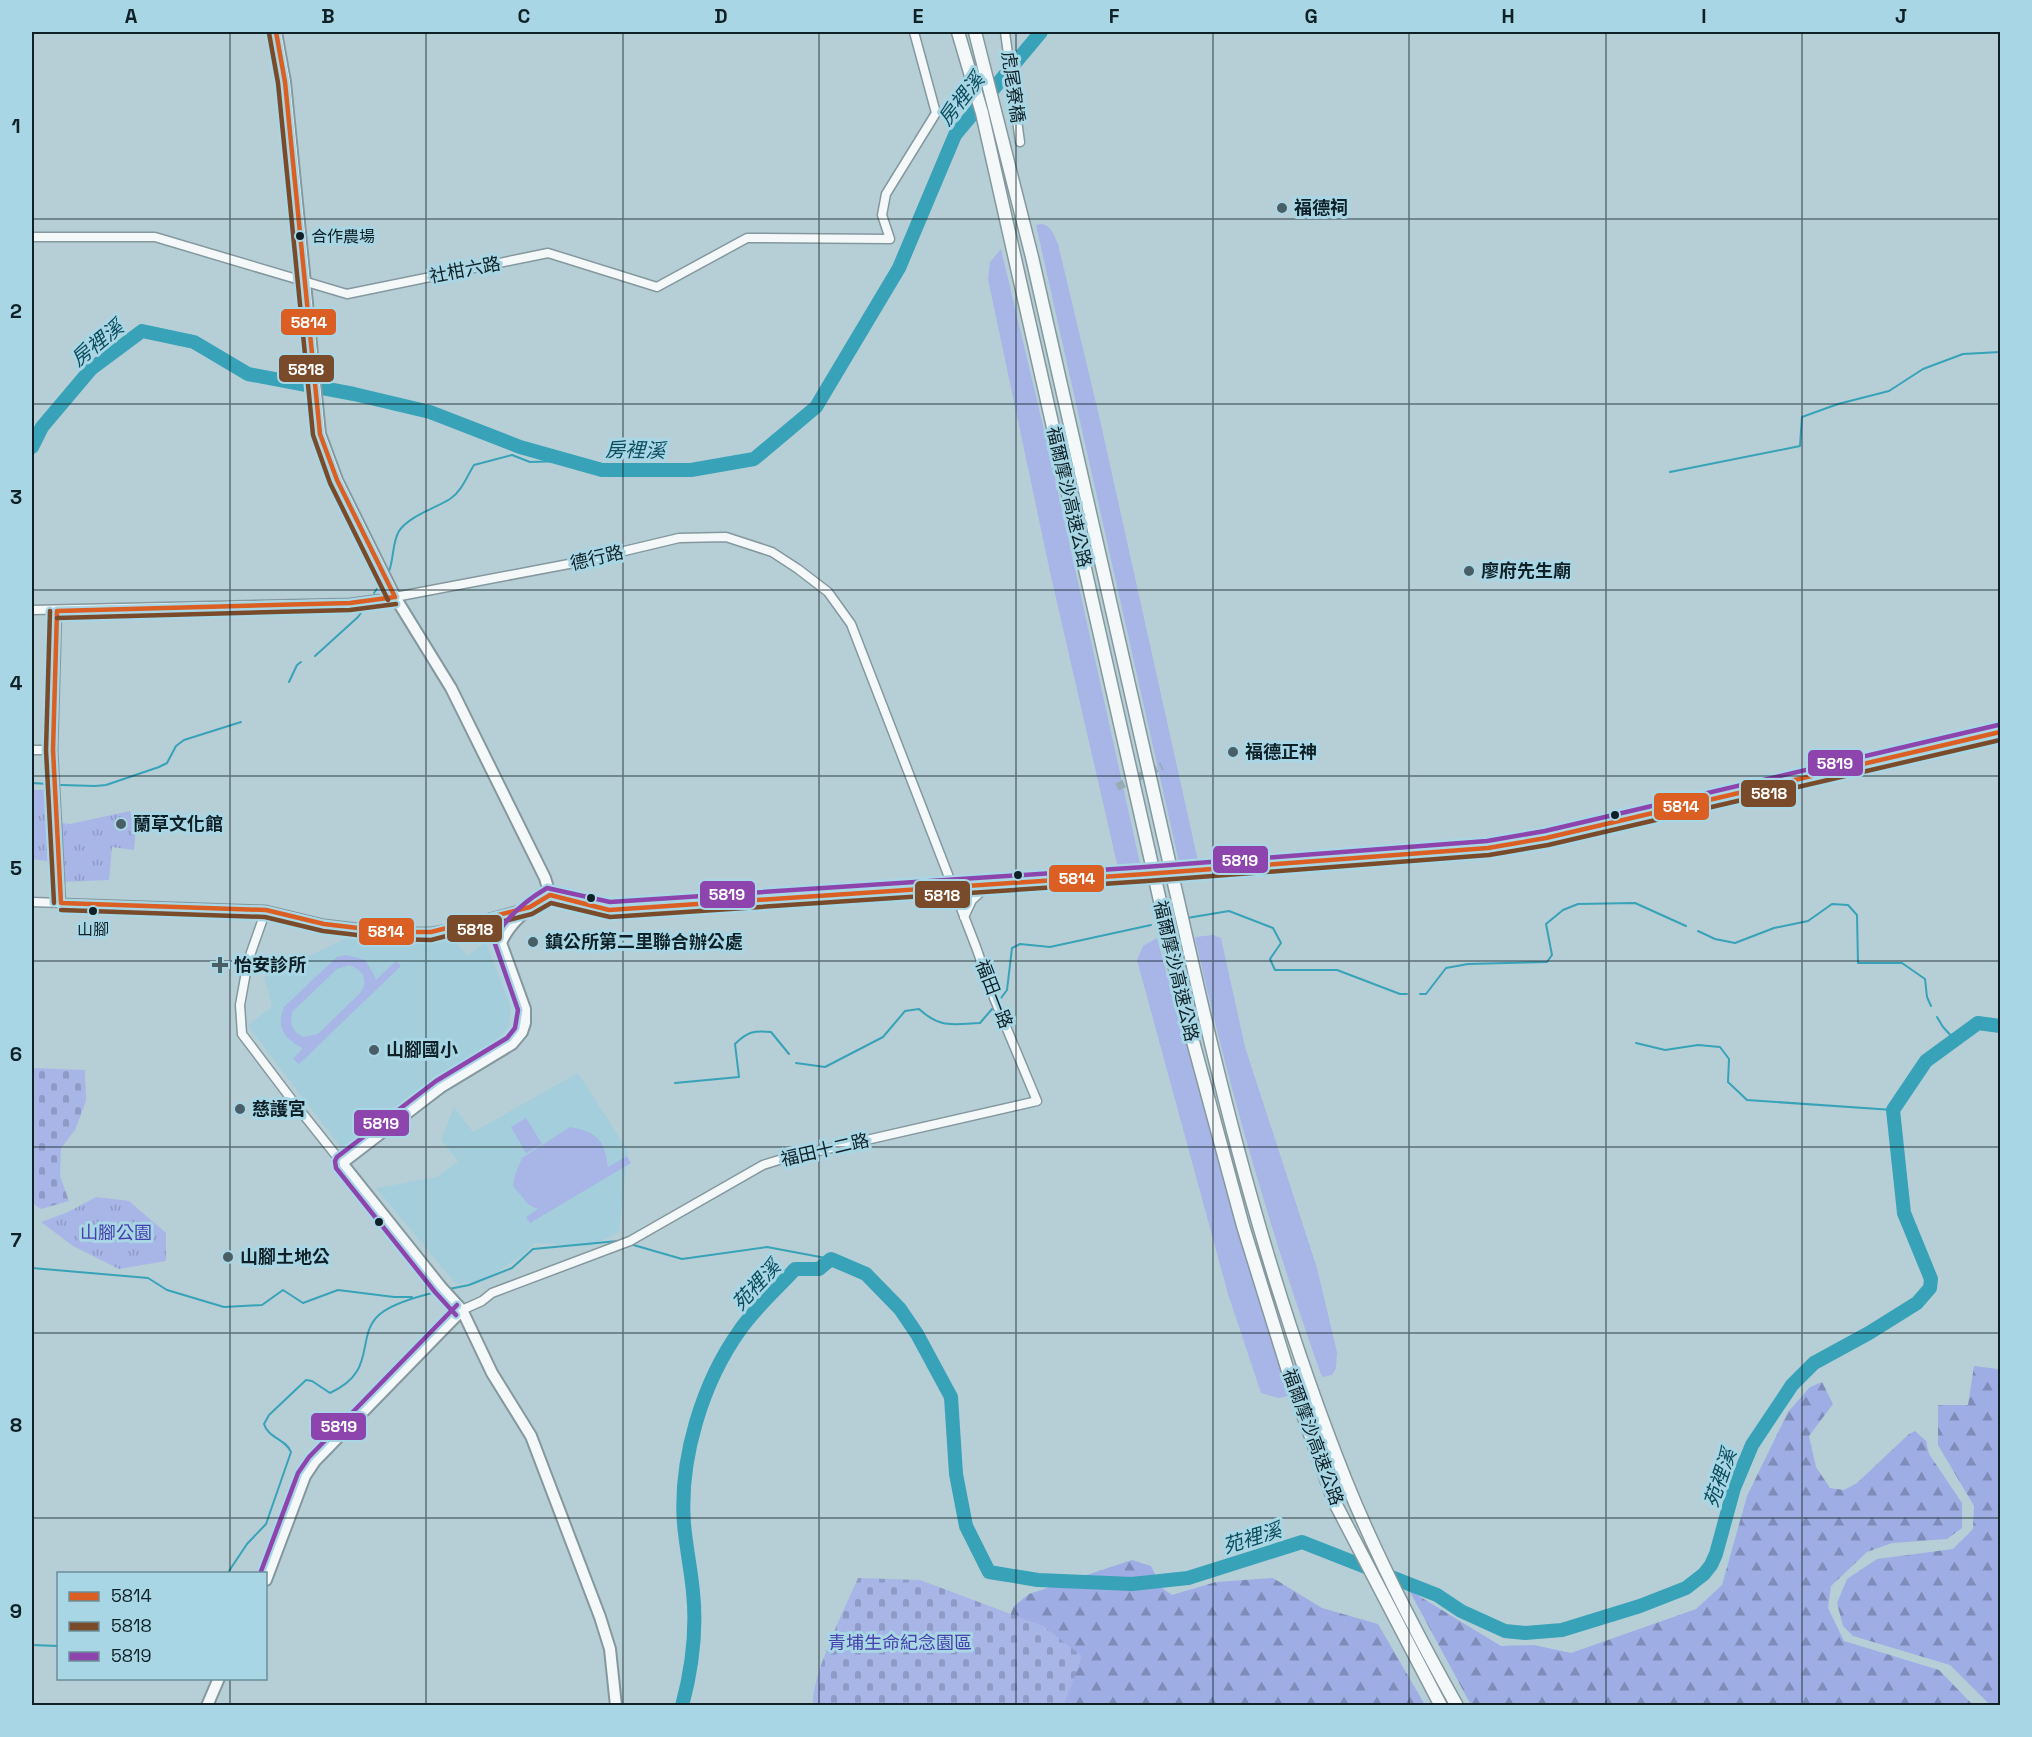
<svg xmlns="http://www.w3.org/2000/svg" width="2032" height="1737" viewBox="0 0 2032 1737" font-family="'Space Grotesk','Noto Sans TC',sans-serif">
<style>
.built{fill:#a4cedb}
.green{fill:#a7b5e7;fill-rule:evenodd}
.forest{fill:url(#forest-firs)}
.cemetery{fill:url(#cemetery-stones)}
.park{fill:url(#park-tufts)}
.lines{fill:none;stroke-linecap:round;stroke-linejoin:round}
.stream{stroke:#37a2b8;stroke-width:2}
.river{stroke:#37a2b8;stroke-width:14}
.minor-tunnel{stroke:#95acb4;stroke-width:8;stroke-dasharray:8 4;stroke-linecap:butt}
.major-tunnel{stroke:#95acb4;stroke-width:10;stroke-dasharray:10 5;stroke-linecap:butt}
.minor-casing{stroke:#84989e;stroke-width:11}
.major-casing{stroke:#84989e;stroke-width:14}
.highway-casing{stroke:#84989e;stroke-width:15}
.minor{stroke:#f4f8f9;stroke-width:8}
.major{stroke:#f4f8f9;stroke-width:10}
.highway{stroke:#f4f8f9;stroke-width:12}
.highway-bridge-casing{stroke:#84989e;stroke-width:15;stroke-linecap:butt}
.highway-bridge{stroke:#f4f8f9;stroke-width:12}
.bus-1-casing{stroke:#a8d6e5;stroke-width:9}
.bus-2-casing{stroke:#a8d6e5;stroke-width:9}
.bus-3-casing{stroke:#a8d6e5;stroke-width:9}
.bus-1{stroke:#db5e22;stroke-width:4.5}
.bus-2{stroke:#7a4b2a;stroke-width:4.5}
.bus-3{stroke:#8e44ad;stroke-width:4.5}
.grid{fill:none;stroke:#0f2127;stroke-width:1.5;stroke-opacity:0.55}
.poi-dot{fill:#495e65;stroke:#a8d6e5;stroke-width:2}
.bus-dot{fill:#0f2127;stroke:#a8d6e5;stroke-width:2}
.labels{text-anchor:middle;stroke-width:6;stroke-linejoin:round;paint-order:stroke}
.bus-label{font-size:16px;fill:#0f2127;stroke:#a8d6e5;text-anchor:start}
.street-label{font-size:18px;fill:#0f2127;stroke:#a8d6e5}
.poi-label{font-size:18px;font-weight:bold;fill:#0f2127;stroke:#a8d6e5;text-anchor:start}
.park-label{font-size:18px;fill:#4641ac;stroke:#a8d6e5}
.water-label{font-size:20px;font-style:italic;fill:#0b4d5d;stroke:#a8d6e5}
.line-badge{stroke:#a8d6e5;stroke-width:2}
.badge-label{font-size:16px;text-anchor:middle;font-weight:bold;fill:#fff}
.neatline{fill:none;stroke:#0f2127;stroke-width:2}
.grid-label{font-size:20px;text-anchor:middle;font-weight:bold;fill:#0f2127}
</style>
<defs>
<pattern id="forest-firs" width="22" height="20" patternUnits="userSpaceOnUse" patternTransform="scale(1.5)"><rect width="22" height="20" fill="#9eade4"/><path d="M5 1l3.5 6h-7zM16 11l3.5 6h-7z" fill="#7f8cb9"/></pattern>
<pattern id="cemetery-stones" width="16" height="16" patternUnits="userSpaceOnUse" patternTransform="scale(1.5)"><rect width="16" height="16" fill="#a7b5e7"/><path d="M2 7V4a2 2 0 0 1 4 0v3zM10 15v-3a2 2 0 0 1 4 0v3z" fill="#8f9bc6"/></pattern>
<pattern id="park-tufts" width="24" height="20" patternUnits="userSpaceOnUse" patternTransform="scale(1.5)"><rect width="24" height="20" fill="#a7b5e7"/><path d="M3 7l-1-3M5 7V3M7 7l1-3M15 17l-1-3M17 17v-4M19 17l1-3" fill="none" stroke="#8f9bc6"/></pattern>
</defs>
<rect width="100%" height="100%" fill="#b6cfd7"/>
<path class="built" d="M351,936l102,2 14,18 19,-14 25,66 -3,19 -9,11 -36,24 -121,87 -94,-123 24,-20 -8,-29z
M578,1073l50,78 -9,81 -29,14 -55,-3 -12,12 -40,26 -27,3 -80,-96 61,-11 21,-16 -17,-21 13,-33 19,25z"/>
<path class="green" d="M1041,224c10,1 13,11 17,20l42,176 98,441 -19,1 -143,-637z
M1001,249l48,202 92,417h-23l-68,-296 -62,-293 2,-17z
M1213,935l8,3 24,109 72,221 20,84 -1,16 -4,7 -10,2c-51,-143 -94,-291 -127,-440z
M1157,938l78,286 56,171 -12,3 -18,-5 -33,-99 -91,-334 6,-14z
M346,955l19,5 8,13 3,7 20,-19 5,5 -102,98 -6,-5 10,-11c-19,-9 -27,-20 -19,-41l53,-50zM349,965c15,5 20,16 11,28l-42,41 -15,3c-11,-5 -13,-13 -11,-25l45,-43z
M526,1118l16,26 -16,9 -15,-26z
M570,1127c28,6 34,12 38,40l19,-11 4,7 -101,60 -4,-6 12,-8 -9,-4 -16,-19 2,-11 7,-17z"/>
<path class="forest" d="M1974,1366l24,3 2,2v334h-10l-40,-40 -97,-29 -10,-10 -6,-23 10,-24 30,-20 76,-10 20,-20 1,-23 -36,-61v-40h30z
M1822,1382l11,22 -24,32 7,31 14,21 14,2 13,-7 52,-49 6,-3 11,10 3,13 33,49v25l-15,11 -55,4 -25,9 -36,34 -3,22 16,33 95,29 34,35h-502l-62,-115 92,56 33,-1 37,8 125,-44 26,-24 25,-89 41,-84 22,-25z
M1132,1560l19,6 11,22 10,7 44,-13 57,-4 49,30 56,16 47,81h-373l-50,-70 12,-29 15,-12z"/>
<path class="cemetery" d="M32,1068l53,2 1,31 -11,29 -14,18 -1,28 9,25 -28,8 -9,-6z
M858,1578l62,2 123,46 39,30 -18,49h-251c-2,-29 32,-97 45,-127z"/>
<path class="park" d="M32,790h27l1,33 10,1 60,-13 6,18 -2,21 -22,-3 -3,33 -49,2v-19l-28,-4z
M96,1197l33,4 37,32v28l-47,8 -46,-23 -32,-24 27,-10z"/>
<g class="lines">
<path class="stream" d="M1670,472l130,-26 2,-29 36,-13 51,-13 34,-22 40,-15 37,-2
M389,571c5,-12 3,-28 10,-40 10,-15 37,-23 51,-32 12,-8 17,-23 24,-34l38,-10 18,7 37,-1
M374,593l7,-10
M315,656l43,-39 7,-10
M289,682l8,-17 4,-3
M32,783l16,1
M61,785l34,1 11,-1 53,-18 8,-4 9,-17 8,-6 57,-18
M1187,918l42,-7 44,17 8,15 -11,16 5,11h62l63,24h7
M1698,931l17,8 20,4 39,-15 34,-7 24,-17 16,1 9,10 1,48h44l23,16 2,18 4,9
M1420,994h6l20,-26 22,-4 79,-2 5,-7 -6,-31 17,-14 15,-6 57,-1 51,23
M1001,998l6,-8 5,-42 8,-4 30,3 101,-22
M1937,1017l6,10 12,13
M1636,1043l29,7 33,-5 22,2 9,12 -1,23 19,18 146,10
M796,1063l29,4 58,-30 22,-26 14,-2c22,20 33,15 61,14l12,-14
M675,1083l64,-6 -4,-33c12,-12 19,-14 36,-12l18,22
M630,1244l52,15 85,-12 64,12
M32,1268l116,10 19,12 57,17 38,-2 21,-15 20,13 35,-13 56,7h18
M449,1289l20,-4 43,-17 21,-19 85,-8
M227,1574l20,-30 19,-20 25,-72c-5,-13 -23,-14 -27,-28l5,-9 37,-35 6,1 18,12c49,-22 24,-57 50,-79 15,-12 43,-19 61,-23
M32,1645l26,1"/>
<path class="river" d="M32,447l10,-20 49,-58 51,-38 52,11 54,32 106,20 76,18 90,35 82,23h89l63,-11 62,-52 83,-139 56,-133 86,-103
M682,1706c10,-37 15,-76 11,-114 -2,-22 -7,-45 -9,-68 -5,-64 18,-141 56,-194 15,-22 37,-41 55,-61h24l12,-10 35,15 34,35 17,25 34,63 5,77 10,52 23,46 49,8 94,4 56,-6 114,-36 135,53 24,16 44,20 20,2 37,-3 78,-24 46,-18 18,-14 7,-9 5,-11 18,-66 18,-43 40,-60 22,-22 55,-30 48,-30 13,-15 1,-9 -27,-66 -11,-103 33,-49 52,-38 22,3"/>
<path class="minor-tunnel" d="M1117,787l45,-21"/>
<path class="major-tunnel" d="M1147,874l38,-3"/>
<defs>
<path id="minor" d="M1005,32l15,110
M32,237h123l192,57 201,-41 109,34 90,-49 143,1 -8,-24 4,-21 50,-81 -22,-81
M32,610l318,-7 45,-6 179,-34 105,-25 47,-1 46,15 26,17 30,23 23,32 125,323 18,51 43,103 -258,59 -16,5 -133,76 -138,52 -10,8 -20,9
M57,611l-4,139 8,153
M32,750h21
M32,902l234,8 58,14 68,8h39l17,-3 82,-22
M266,910l-18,51 -8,44 2,29 53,70 47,59
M964,917l8,-17 16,-15"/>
<path id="major" d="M276,32l9,50 35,352 17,46 58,117 56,91 94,190 5,17
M1185,871l303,-23 58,-10 105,-24 349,-82
M266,1580l39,-104 10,-15 147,-151
M207,1706l12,-28
M616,1706l-6,-57 -10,-32 -69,-181 -39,-63 -30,-63 -21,-23 -99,-124 99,-76 71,-43 10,-12 3,-9v-14l-24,-66c9,-22 29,-36 49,-48l59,15 537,-36"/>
<path id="highway" d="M958,32l24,81 167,739
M975,32l57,225 134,591
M1192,962c40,177 87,351 154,519 31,77 70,152 111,225
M1175,968l10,44 58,214 49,158 42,117 107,205"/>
</defs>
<use href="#minor" class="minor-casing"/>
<use href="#major" class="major-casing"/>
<use href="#highway" class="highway-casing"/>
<use href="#minor" class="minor"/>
<use href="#major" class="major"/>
<use href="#highway" class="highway"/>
<defs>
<path id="highway-bridge" d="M1166,848l26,114
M1149,852l26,116"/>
</defs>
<use href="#highway-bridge" class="highway-bridge-casing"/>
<use href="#highway-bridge" class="highway-bridge"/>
<defs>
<path id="bus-1" d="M276,32l9,50 35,352 17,46 58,117
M57,611l293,-8 45,-6
M57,611l-4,139 8,153
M61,903l205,7 58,14 68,8h39l99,-25 20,-12 59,15 537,-36 342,-26 58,-10 454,-106"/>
<path id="bus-2" d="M269,33l9,50 35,352 17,48 58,117
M50,611l-4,139 8,153
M57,618l293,-8 46,-6
M61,910l204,7 58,14 68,8 40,1 101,-26 19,-11 59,14 537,-36 342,-26 59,-10 452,-105"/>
<path id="bus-3" d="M456,1315l-21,-23 -99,-124 -1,-7 2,-4 99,-76 71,-43 8,-10 3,-18 -24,-69c11,-24 31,-40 53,-53l63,14 535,-35 342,-26 58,-10 453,-106
M260,1574l38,-101 11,-16 148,-152"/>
</defs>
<use href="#bus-1" class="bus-1-casing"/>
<use href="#bus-2" class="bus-2-casing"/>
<use href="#bus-3" class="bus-3-casing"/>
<use href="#bus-1" class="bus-1"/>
<use href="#bus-2" class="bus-2"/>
<use href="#bus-3" class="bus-3"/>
</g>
<path class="grid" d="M230,32v1542M426,32v1674M623,32v1674M819,32v1674M1016,32v1674M1213,32v1674M1409,32v1674M1606,32v1674M1802,32v1674M32,219h1968M32,404h1968M32,590h1968M32,776h1968M32,961h1968M32,1147h1968M32,1333h1968M32,1518h1968M230,1678v28"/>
<g class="poi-dot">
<circle cx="1282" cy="208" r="6"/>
<circle cx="1469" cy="571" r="6"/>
<circle cx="1233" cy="752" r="6"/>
<circle cx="121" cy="824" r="6"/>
<circle cx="533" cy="942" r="6"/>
<path d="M217 956h6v6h6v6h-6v6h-6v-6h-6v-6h6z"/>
<circle cx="374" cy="1050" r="6"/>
<circle cx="240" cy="1109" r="6"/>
<circle cx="228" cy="1257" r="6"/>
</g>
<g class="bus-dot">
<circle cx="300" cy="236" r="5"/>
<circle cx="1615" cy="815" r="5"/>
<circle cx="1018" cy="875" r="5"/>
<circle cx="591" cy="898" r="5"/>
<circle cx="93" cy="911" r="5"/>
<circle cx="379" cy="1222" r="5"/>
</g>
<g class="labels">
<g class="bus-label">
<text x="311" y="242">合作農場</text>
<text x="93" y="935" text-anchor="middle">山腳</text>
</g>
<g class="street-label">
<text transform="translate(1013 87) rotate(82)" y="6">虎尾寮橋</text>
<text transform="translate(465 270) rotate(-11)" y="6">社柑六路</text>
<text transform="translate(1069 497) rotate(77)" y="6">福爾摩沙高速公路</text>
<text transform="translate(597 558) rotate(-13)" y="6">德行路</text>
<text transform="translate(1176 971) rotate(77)" y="6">福爾摩沙高速公路</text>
<text transform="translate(994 994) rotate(69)" y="6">福田一路</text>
<text transform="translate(825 1150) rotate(-13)" y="6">福田十二路</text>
<text transform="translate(1313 1437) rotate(70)" y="6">福爾摩沙高速公路</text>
</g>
<g class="poi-label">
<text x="1294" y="214">福德祠</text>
<text x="1481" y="577">廖府先生廟</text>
<text x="1245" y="758">福德正神</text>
<text x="133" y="830">蘭草文化館</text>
<text x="545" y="948">鎮公所第二里聯合辦公處</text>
<text x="234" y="971">怡安診所</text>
<text x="386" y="1056">山腳國小</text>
<text x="252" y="1115">慈護宮</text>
<text x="240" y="1263">山腳土地公</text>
</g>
<g class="park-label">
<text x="116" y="1239">山腳公園</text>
<text x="900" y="1649">青埔生命紀念園區</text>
</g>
<g class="water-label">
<text transform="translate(961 99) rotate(-52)" y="7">房裡溪</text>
<text transform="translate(97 343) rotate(-39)" y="7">房裡溪</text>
<text transform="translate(635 450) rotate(1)" y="7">房裡溪</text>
<text transform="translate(756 1285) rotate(-47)" y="7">苑裡溪</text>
<text transform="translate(1720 1478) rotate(-71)" y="7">苑裡溪</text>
<text transform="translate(1252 1538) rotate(-17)" y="7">苑裡溪</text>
</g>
</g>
<g class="line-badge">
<rect x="280" y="308" width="57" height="28" rx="6" fill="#db5e22"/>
<rect x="278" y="354" width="57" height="29" rx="6" fill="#7a4b2a"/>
<rect x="1807" y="749" width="57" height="28" rx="6" fill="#8e44ad"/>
<rect x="1740" y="779" width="57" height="29" rx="6" fill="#7a4b2a"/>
<rect x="1653" y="792" width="57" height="29" rx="6" fill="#db5e22"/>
<rect x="1212" y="845" width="57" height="29" rx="6" fill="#8e44ad"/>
<rect x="1048" y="864" width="57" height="29" rx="6" fill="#db5e22"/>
<rect x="699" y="880" width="57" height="29" rx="6" fill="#8e44ad"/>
<rect x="914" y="880" width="57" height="29" rx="6" fill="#7a4b2a"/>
<rect x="446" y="914" width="57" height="29" rx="6" fill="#7a4b2a"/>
<rect x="358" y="917" width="57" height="29" rx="6" fill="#db5e22"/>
<rect x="353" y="1109" width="57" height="28" rx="6" fill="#8e44ad"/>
<rect x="310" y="1412" width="57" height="29" rx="6" fill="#8e44ad"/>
</g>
<g class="badge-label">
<text x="309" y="328">5814</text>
<text x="306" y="375">5818</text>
<text x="1835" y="769">5819</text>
<text x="1769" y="799">5818</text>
<text x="1681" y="812">5814</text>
<text x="1240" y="866">5819</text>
<text x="1077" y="884">5814</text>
<text x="727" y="900">5819</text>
<text x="942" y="901">5818</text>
<text x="475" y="935">5818</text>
<text x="386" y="937">5814</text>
<text x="381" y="1129">5819</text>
<text x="339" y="1432">5819</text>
</g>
<rect width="2032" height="1737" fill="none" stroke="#a8d6e5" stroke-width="66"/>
<rect x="57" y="1572" width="210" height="108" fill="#a8d6e5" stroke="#6b8e99" stroke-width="1.5"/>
<rect x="69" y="1592" width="30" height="9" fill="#db5e22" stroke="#6b8e99" stroke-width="1.5"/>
<text x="111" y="1602" font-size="18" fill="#0f2127">5814</text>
<rect x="69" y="1622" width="30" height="9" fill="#7a4b2a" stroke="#6b8e99" stroke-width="1.5"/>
<text x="111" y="1632" font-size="18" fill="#0f2127">5818</text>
<rect x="69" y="1652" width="30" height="9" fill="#8e44ad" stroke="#6b8e99" stroke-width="1.5"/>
<text x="111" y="1662" font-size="18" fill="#0f2127">5819</text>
<rect x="33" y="33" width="1966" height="1671" class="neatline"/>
<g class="grid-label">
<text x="131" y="23">A</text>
<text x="328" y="23">B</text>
<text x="524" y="23">C</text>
<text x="721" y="23">D</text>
<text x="918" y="23">E</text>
<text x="1114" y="23">F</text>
<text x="1311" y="23">G</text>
<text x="1508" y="23">H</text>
<text x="1704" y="23">I</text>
<text x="1901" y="23">J</text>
<text x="16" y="133">1</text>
<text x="16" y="318">2</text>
<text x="16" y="504">3</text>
<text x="16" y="690">4</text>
<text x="16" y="875">5</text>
<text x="16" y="1061">6</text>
<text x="16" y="1247">7</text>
<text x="16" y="1432">8</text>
<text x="16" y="1618">9</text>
</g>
</svg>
